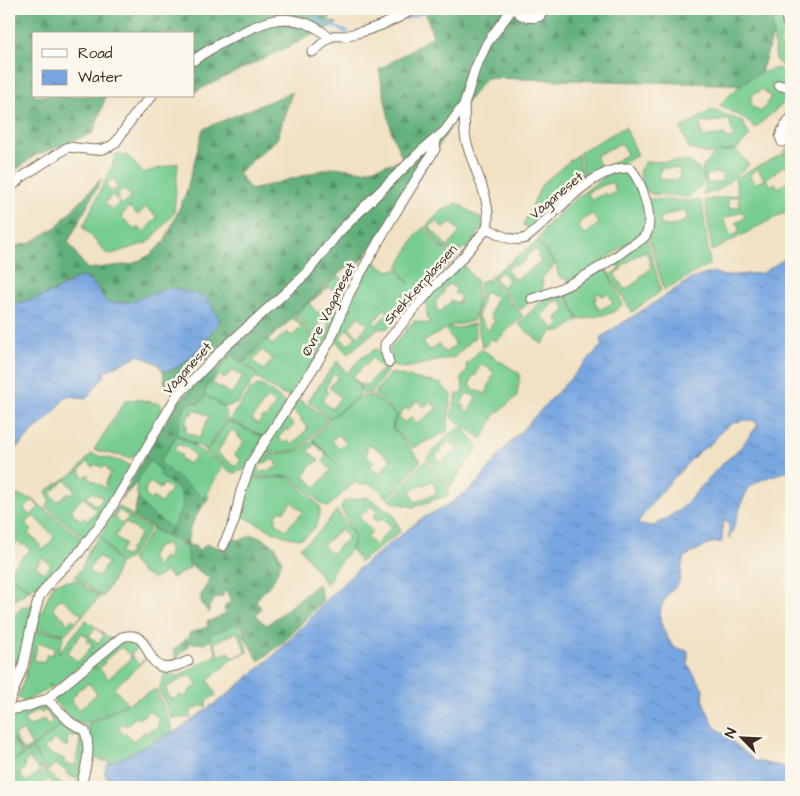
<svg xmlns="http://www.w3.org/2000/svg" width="800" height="796" viewBox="0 0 800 796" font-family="'Architects Daughter',sans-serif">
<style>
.grass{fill:url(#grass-tufts);stroke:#597c58}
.forest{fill:url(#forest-firs);stroke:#4e6d4c}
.garden{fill:#77cd91;stroke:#597c58;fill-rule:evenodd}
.water{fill:url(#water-ripples);stroke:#596880;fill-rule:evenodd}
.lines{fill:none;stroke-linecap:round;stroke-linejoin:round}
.stream{stroke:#77a6e1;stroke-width:3}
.street-casing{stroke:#7b6a58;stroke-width:11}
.secondary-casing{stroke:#7b6a58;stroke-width:14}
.street{stroke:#fff;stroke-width:9}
.secondary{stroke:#fff;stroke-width:12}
.labels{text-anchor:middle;stroke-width:5;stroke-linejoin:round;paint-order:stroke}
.street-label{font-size:14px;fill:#3b2a1e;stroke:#fbf7ec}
</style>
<defs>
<pattern id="grass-tufts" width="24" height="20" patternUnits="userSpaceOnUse" patternTransform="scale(1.25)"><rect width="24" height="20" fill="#77cd91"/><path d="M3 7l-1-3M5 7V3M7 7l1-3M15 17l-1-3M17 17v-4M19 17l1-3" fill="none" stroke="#63a776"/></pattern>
<pattern id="forest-firs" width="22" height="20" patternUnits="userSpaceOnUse" patternTransform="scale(1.25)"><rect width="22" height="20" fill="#61b07b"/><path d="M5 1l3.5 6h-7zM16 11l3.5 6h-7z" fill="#518f64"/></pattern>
<pattern id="water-ripples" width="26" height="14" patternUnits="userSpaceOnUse" patternTransform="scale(1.25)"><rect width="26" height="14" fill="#77a6e1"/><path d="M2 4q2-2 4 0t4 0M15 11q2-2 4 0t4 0" fill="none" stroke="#6387b6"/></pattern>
</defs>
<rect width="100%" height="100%" fill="#fbf7ec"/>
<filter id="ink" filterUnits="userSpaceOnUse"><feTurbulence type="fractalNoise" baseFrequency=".02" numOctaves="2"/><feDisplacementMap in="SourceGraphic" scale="10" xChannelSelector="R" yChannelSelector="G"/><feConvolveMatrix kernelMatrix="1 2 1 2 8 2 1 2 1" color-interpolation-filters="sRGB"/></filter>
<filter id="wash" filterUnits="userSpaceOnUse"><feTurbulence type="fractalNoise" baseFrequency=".0096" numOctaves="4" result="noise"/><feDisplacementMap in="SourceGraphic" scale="20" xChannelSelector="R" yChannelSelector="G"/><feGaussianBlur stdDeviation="1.12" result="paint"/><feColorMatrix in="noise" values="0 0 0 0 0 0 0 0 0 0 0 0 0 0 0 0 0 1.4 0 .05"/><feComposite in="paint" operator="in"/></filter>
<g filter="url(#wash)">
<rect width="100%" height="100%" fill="#f1e2c4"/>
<path class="grass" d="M333,9h49l-28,3 -19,-1z"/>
<path class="forest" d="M9,9h324l2,2 -7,10 10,2 -144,69v-58h-160v62h72l-13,37 -59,23 -25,19z
M427,9h354l-24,76 -271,-7 -23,29 -56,89 -46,66 -10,2 -16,13 -92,86 -9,-6 -28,31 -2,12 -6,4 -6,-2 -6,5 -8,23 20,15 -6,1 -19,-6 -11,20 47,37c-10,15 -23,30 -21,48l7,1 3,5 9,-7 19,6 5,-12 9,2 12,-5 8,2 15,9 7,15 -9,20 -17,19 5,9 -5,5 5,7 6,4 51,-41 5,16 -40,43 -24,18 -15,-25 -2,-12 -38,20 -13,-1 -15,17 -3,-10 17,-14 -1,-3 19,-6 -1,-5 19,-8 -2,-4 1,-4 7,-6 -7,-10 -3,7h-5l-8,9v7c-14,-16 -8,-17 1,-34l-22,-16 -4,-9 3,-4 -4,-6 -50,-26 5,-21 9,13 8,6 24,-27 -18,-12 -3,-9 -8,-7 -13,22 -16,16 32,-57 25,-40 62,-63 -75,46 -2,-14c23,1 44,-34 57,-51l-17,-24 -34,-8 -40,14 -20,1 -5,-4 -9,-14 -22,-6c-18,14 -42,22 -64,26v-57l21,-5 26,-16 46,-49 -34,64 19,27 45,-5 18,-9 15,-14 21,-48 17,-64 89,-37 -15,47 -39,34 13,17 83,-23 29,4 40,-11 -11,-26 -13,-64 54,-34 -7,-22z"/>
<path class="garden" d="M791,19v16l-2,-1 -10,10 8,7 -4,4 8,8v10l-15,-12 -4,-41z
M778,68l13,9v14l-6,11 -30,26 -12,-10 -23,-13c19,-20 30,-31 58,-37zM761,89l11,8 -11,15 -11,-7 2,-4 -2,-2 6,-8 2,2z
M712,110l30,11 8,15 -12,12 -19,4 17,-2 13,15 -32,26 -14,4 3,-13 -4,-14 13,-15 -6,1 -20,-5 -8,-21zM729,120l5,18 -8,1 -1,-5 -22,3 -3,-14zM716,172v2l6,-1 1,8 -16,3 -1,-8z
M625,127l13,28 -53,29 -5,-32zM621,143l6,11 -21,13h-5l-6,-11z
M791,143v31l-6,-9 -19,14 4,7 5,-3 3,5 13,-9v30l-79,42 -7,-51 33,-5 -3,-17 48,-24 5,4 -5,-5zM758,169l6,10 -9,5 -6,-9zM738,196l2,11 -11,1 -1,-10zM742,211l3,7 -10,5h2l3,9 -9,4 -8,-17z
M116,154l12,2 15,17 35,-10 -4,50 -25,29 -41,13 -25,-28 30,-63zM114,179l4,9 -8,4 -4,-9zM123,189l8,7 -3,6 -2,-1 -3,4 -5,-5 2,-2 -3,-3zM112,195l8,7 -8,8 -7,-7zM129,207l9,8 8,-8 11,10 -13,15 -6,-5 -3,3 -14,-14z
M578,154l5,31 -50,45 -10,-5 19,-41zM564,185l3,3 -3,3 1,2 -22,20 -4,-3 10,-16z
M688,161l13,10 4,10 -5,6 -11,10 -37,-3 -7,-4 -6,-18 6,-10zM679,168l1,11 -20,1v-12z
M621,170l9,3 14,29 2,18 -1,9 -5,5 -47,35 -23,12 -11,-4 -3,-13 -18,-23 17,24 -13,13 1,11 -23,21 -30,-33 48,-36 9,-16 22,-21 36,-28zM612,182l4,10 -9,4 -1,-3 -15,7 -4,-8zM592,214l7,9 -14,12 -7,-9 3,-4v-1zM536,249l3,5 -2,2 4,6 -24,17 -2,-1 -2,1 -6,-9 6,-6 3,2 10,-6 -1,-3zM501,272l8,8 -6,7 -9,-9z
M649,199l53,2 8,63 -46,26 -16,-55zM684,209l4,11 -20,7 -1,-2 -5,1 -3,-8z
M457,203l25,16v8l-15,23 -3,-3 -8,8 1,1 -69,72 -11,1 -29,25 -14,-15 10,-24 28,-54 17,10 8,-2 12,15 -11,-17 19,-33 7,-7 17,22 11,3 -2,-3 -8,-1 -16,-22 14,-14zM437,221l7,8 7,-7 9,10 -12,15 -19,-20zM385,309l4,3 -13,13 -3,-3zM359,316l9,9 -10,11 -9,-9zM347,329l9,8 -8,8 -8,-8z
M646,236l15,55 -29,21 -26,-42 17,34 -11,9 -33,7 -11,-25 8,-12zM644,251l5,7 2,11 -10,7 -2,4 -14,10 -11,-16 7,-5 1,-3zM614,261l6,8 -10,6 -5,-8zM600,293l2,3 6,-3 5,10 -14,7 -5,-10 3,-2 -2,-3z
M462,263l15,19 -1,28 -3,11 -26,6 7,2 20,-5 1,13 -20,20 -50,11 -13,-3 -2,-16 24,-28 16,3 -3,-7 -1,-17zM449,284l8,5 -3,4 6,2 -1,8 -8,-2 -11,11 -5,-4 2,-4 -2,-2 9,-10 -1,-2zM445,329l11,16 -11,8 -6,-9 -10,7 -6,-9z
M338,276l12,9 -22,53 -12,20 -7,-28 -13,-16zM329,287l7,7 -6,6 2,3 -15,10 -8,-10zM323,319l7,6 -6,8 -7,-6z
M489,279l34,37 -27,25 -4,-2 -9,9 -7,-27 4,-39zM484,292l13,4 -7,19 5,7 -5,4 1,2 -3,2 -10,-13z
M547,296h20l11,24 -17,12 -8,-1 -11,13 -24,-20zM556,300l2,2 2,-2 4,3 -2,2 4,4 -10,10 5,4 -6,6 -14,-13z
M294,315l13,15 9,29 -25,37 -10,-2 -26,-17 -17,26 -13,4 -21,-13 2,-6 25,-33 27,20 -14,-13zM293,318l9,9 -10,9 -5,-4 -15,13 -4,-5zM262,350l11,9 -9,11 -11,-9zM233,370l10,7 -12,17 -19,-11 7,-8 5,3z
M376,349l7,4 4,18 -16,23 -9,-1 -2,-7 -9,-10 8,10 1,9 -30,23 -22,-17 29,-40 10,12 14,-15zM372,358l11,10 -17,18 -3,-2 -2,1 -8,-8zM334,373l4,4 -9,11 12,9 -9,12 -10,-8 6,-9 -3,-3z
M481,349l39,25 -3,22 -22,19 -13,24 -31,-22 6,-23h5l1,-9 -2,-7 6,-7 -1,-6zM480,365l10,3v2l4,2 -8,22 -14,-5v-2l-3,-2 4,-9 3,-1zM466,393l10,4 -7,15 -5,-2 1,-3 -4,-2z
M390,373l51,11 10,11 -4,37 -35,16 -19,-20 4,-13 -23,-21zM417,400l6,7 8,-6 6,8 -21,15 -4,-7 -8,6 -5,-6 2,-3 -1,-1 6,-5 2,2z
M258,385l7,2 22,17 -22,33 -36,-17 22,-31zM267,397l9,7 -10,14 -3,-1 -5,7 -6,-4z
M205,395l20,13 2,12 -21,30 -30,-17 10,-27 6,-4 5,2 6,-3zM194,409l15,7 -9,22 -15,-6 2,-7 -2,-1 5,-11 2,1z
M361,396h12l23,19 -4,13 29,33 -33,38c-9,-9 -15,-19 -29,-14l-4,-3 -27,25 -6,-3 -32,-28 -42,2 7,-20 42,-7 16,-11 31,31 -31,-32 16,-20zM338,435l8,7 -6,7 -8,-8zM315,444l11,11 -3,7 8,8 -15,17 -12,-11 5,-6 -1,-2 11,-8 -11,-9zM370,444l21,15 -11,15 -10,-7 4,-5 -9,-7 3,-4 -2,-2zM275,459l3,8 -18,6 -2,-8z
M297,398l31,20 -18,21 -14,11 -38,5zM293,411l9,8 -1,2 7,7 -15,17 -6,-5 -3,3 -6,-5 8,-9 2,2 6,-6 -7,-7z
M137,399l23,5 3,10 -24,40 -10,4 -35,-8 31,-49z
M228,421l37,17 -21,32 -10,3 -9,-4 -1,-5 -18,-12zM231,430l8,5 -1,2 6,5 -9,13 6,5 -5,7 -19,-14z
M463,426l15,22 -29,40 -22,-30 21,-23zM449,441l8,8 -5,7 -2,-1 -9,8 -6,-7 6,-4 -2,-3z
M177,436l46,29 -18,33 -32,-24 -13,-13zM178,444l9,4 8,8 -6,8 -9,-6 2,-3 -8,-5z
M91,454l36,9 3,5 -30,52 -15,19 -39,-32 4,-7 -4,-9 31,-20zM88,462l5,5 3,-3 7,4 2,-2 3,2v3l3,2 -6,11 2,2 -2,2 -17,-10 1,-4 -6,4 -3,-8zM65,480l10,10 -5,5 -2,-2 -11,9 -7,-9zM92,492l10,5v3l-6,6 -10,-9zM83,497l14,13 -10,11 -4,-4 -3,3 -8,-7 1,-2 -2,-1z
M426,460l21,28 2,7 -36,12 -24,-6zM433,481l4,12 -22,9 -5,-12z
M150,461l8,7 3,9 19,13 3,17 -11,21c-14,-10 -42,-25 -34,-47 2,-7 8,-14 12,-20zM150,482l10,7 4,-5 7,5 -10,14 -8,-6 -2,3 -6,-5 1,-3 -2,-1z
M289,477l31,29c0,4 0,11 -2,15 -2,7 -9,14 -15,17 -14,4 -49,-16 -62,-23l-2,-8 9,-27zM292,502l11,10 -18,18 -10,-9 2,-3 -2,-2 6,-6 2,2z
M15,495l17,4 51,41 -23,29 -51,35v-22l2,-3 -2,-3 20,13 -20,-14v-9l2,2 19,-18 -6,-7 -2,3 -4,-4 -3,3 -4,-4 -2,2v-7l7,-4 -2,-1 -5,1v-33zM33,500l6,7 -9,9 -6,-7zM33,516l20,19 1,3 -10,12 -5,-4 1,-2 -12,-10 4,-4 -7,-5zM43,558l8,7 -7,8 -8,-7z
M367,497l25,16 9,18 -41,31 -8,-12 2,-12 -3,11 -19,23 -1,7 -5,5 -26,-37c16,-9 26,-23 37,-37l18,27 -14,-29 3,-7zM371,506l6,6 -4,5 4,5 5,-4 10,9 -17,19 -8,-9 5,-6 -13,-14zM341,529l7,9 -17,16 -8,-9z
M118,506l14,9 -1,4 19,10 -19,28 -11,6 -20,-28zM119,510l10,7 -7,7 -8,-6zM125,522l16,11 -12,18 2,1 -6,4 -6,-3 6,-9 -10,-8z
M153,529l33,19 4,20 -18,10 -6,-6 -12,7 -12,-6 -11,-13zM165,543l4,3 -2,2 3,3 -2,3 1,1 -2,4 -3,-2 -9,10 -3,-2 3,-3 -5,-5 10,-13 3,2z
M100,536l19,28 -7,18 -10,15 -27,-20 8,-11 6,-16zM98,556l10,7 -10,14 -10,-6z
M76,580l24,17 -35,37 -30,-6 19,-45zM62,599l20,16 -6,7 -4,-3 -4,5 -4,-3 1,-2 -12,-10 5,-9z
M35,605l-17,65 -9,-3v-16l7,-12 -7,-3 2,-3 -2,-2v-11l13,-13z
M86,620l26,20 -58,47 -6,-3 4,3 -29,15 -5,-5c9,-24 14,-41 15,-67l31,5 -6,19zM95,628l9,7 -6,8 -9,-7zM82,633l7,5 -2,3 6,4 -15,17 -11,-9zM40,643l15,5 -3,7 -5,-1 -3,9 -10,-3 3,-15z
M238,623l10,29 -15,6 -25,22 8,15 -10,6v6l-5,-1 -10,4 -1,8h-19l-12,-28 6,-18 13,4 39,-21 -7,-20zM237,632l9,20 -14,6 -3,-6 -10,4 -5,-13zM191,674l7,12 -9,4 1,3 -7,4 -3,-2 -8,5 -7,-12z
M134,636l14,21 -34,31 13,15 -42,21 -8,-1 -23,-22 2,-7 35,-30 6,6 -5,-7 30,-23zM121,647l10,9 -1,1 1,2 -23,20 -9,-11 6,-5 -1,-2zM139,647l8,10 -8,7 -8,-9zM89,683l8,11 -18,16 -9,-11 7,-6 -1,-2z
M156,689l17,42 -17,8 -11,10 -33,14 -18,-5 -7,-33zM149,711l4,4 2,-1 5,6 -2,3 1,2 -6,5 -2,-1 -3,4 -2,-2 -13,10 -7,-8 -3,2 -5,-7 6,-5 2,3 10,-9 3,2z
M42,702l7,2 15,18 -40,32 8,-4 14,21v2h2l16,14h-7l-9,-8 -8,8h-6l4,-5 -5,5h-24v-23l15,-9 -12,-18 10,18 -13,8v-14l4,-3 -4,-7v-21zM40,710l1,3 5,-3 7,13 -6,2 -3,-6 -13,7 -1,-1 -3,1 -3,-7 7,-4 -1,-1zM23,730l9,16 -9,5 -9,-16zM31,756l1,1 -2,2 9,11 3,-2 3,4 -3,2 -2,-3 -14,11 -7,-9 7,-5 -2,-4z
M65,722l17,12 4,18 -7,28 -12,-6v-3l-12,-7 -7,7 -16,-23zM68,736h9l3,2c0,11 -4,16 -4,27h-12v-6l-6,-3 -2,1 -12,-7 3,-5 2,1 4,-7 14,8z"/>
<path class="water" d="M791,251v24l-5,7v4l5,5v179c-13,5 -35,8 -43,20 -9,14 -11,34 -19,49v-17h-6l-1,20 -12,1 -26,14c-3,8 -2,20 -6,27 -2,3 -6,6 -9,9 -16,22 -8,33 4,54l15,4v14l16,25 -1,11 11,25 41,35 36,7v19h-677l-5,-8 -5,-5 3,-9 69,-34 48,-34 47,-39 35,-35 19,-22 33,-32 63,-50 30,-16 19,-14 10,-9 25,-32 97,-103 -1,-8 90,-58 22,-7 10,4 39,-3 24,-15zM752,420l5,3v3l-16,21 -21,19 -39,43 -27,17 -16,-1c2,-12 49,-62 61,-73 4,-4 11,-7 15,-11 3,-4 6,-9 10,-12 9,-7 17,-9 28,-9z
M81,277c15,3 18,18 28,26l20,-1 39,-14h6l29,8 7,7 10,17c-12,16 -34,52 -57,51l-5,-7 -19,-9 -35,17 1,3 -18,23 -21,-2 -11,15 -46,44v-150c17,-3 36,-9 52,-17 8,-4 12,-9 20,-11z"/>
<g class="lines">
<path class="stream" d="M307,9l13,12 27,11
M406,18l28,-9"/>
</g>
</g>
<g filter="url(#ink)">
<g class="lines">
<defs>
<path id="street" d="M786,9l1,13
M312,52c8,-4 13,-14 21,-16 5,-1 11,1 16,-1 23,-5 45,-14 65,-26
M194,60c18,-13 58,-35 81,-40 17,-3 42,4 54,18
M779,85l12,4
M464,105c1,13 -1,27 3,39 7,25 26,59 20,84 12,6 25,15 39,10 27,-20 66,-73 104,-70 11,12 26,53 15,68 -3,4 -11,8 -16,11 -28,21 -63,42 -97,52
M791,118l-9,13 -2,6 2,5 9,-6
M9,189l13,-12 46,-30 27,3 8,-1 8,-3 5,-4 20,-29 16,-17
M389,362l-4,-12v-6l48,-57 30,-30 24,-29
M223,546l11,-24 7,-31 10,-28 67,-102 12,-20 19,-47 40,-71 46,-74 1,-9
M47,699l23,23 15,9c7,20 0,36 -4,56
M9,703l14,-37 8,-39 8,-30 17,-22 22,-21 31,-42 67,-115 48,-49 82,-74 33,-42 82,-81 24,-20 19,-26 11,-36 12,-26 25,-34
M9,710l17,-3 21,-8 75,-62c37,-11 15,50 66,24"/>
<path id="secondary" d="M518,9c5,8 11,8 21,6l4,-6"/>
</defs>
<use href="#street" class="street-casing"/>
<use href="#secondary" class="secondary-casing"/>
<use href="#street" class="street"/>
<use href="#secondary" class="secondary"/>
</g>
</g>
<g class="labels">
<g class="street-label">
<text transform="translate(556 195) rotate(-40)" y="5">Våganeset</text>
<text transform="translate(420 284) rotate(-48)" y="5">Snekkerplassen</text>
<text transform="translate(328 309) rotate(-63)" y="5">Øvre Våganeset</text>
<text transform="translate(187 368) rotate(-48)" y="5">Våganeset</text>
</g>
</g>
<rect width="800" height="796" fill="none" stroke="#fbf7ec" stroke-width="30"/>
<rect x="32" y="32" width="162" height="65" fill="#fbf7ec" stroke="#aea59a"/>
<rect x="42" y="49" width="25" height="8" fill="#ffffff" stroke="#aea59a"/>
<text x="78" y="58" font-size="15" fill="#3b2a1e">Road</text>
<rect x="42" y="70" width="25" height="15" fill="url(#water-ripples)" stroke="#aea59a"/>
<text x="78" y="82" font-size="15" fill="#3b2a1e">Water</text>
<g transform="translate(742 738) rotate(294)" stroke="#fbf7ec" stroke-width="4" paint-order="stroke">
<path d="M0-4L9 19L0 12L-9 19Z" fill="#3b2a1e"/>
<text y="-8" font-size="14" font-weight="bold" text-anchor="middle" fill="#3b2a1e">N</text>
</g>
</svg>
